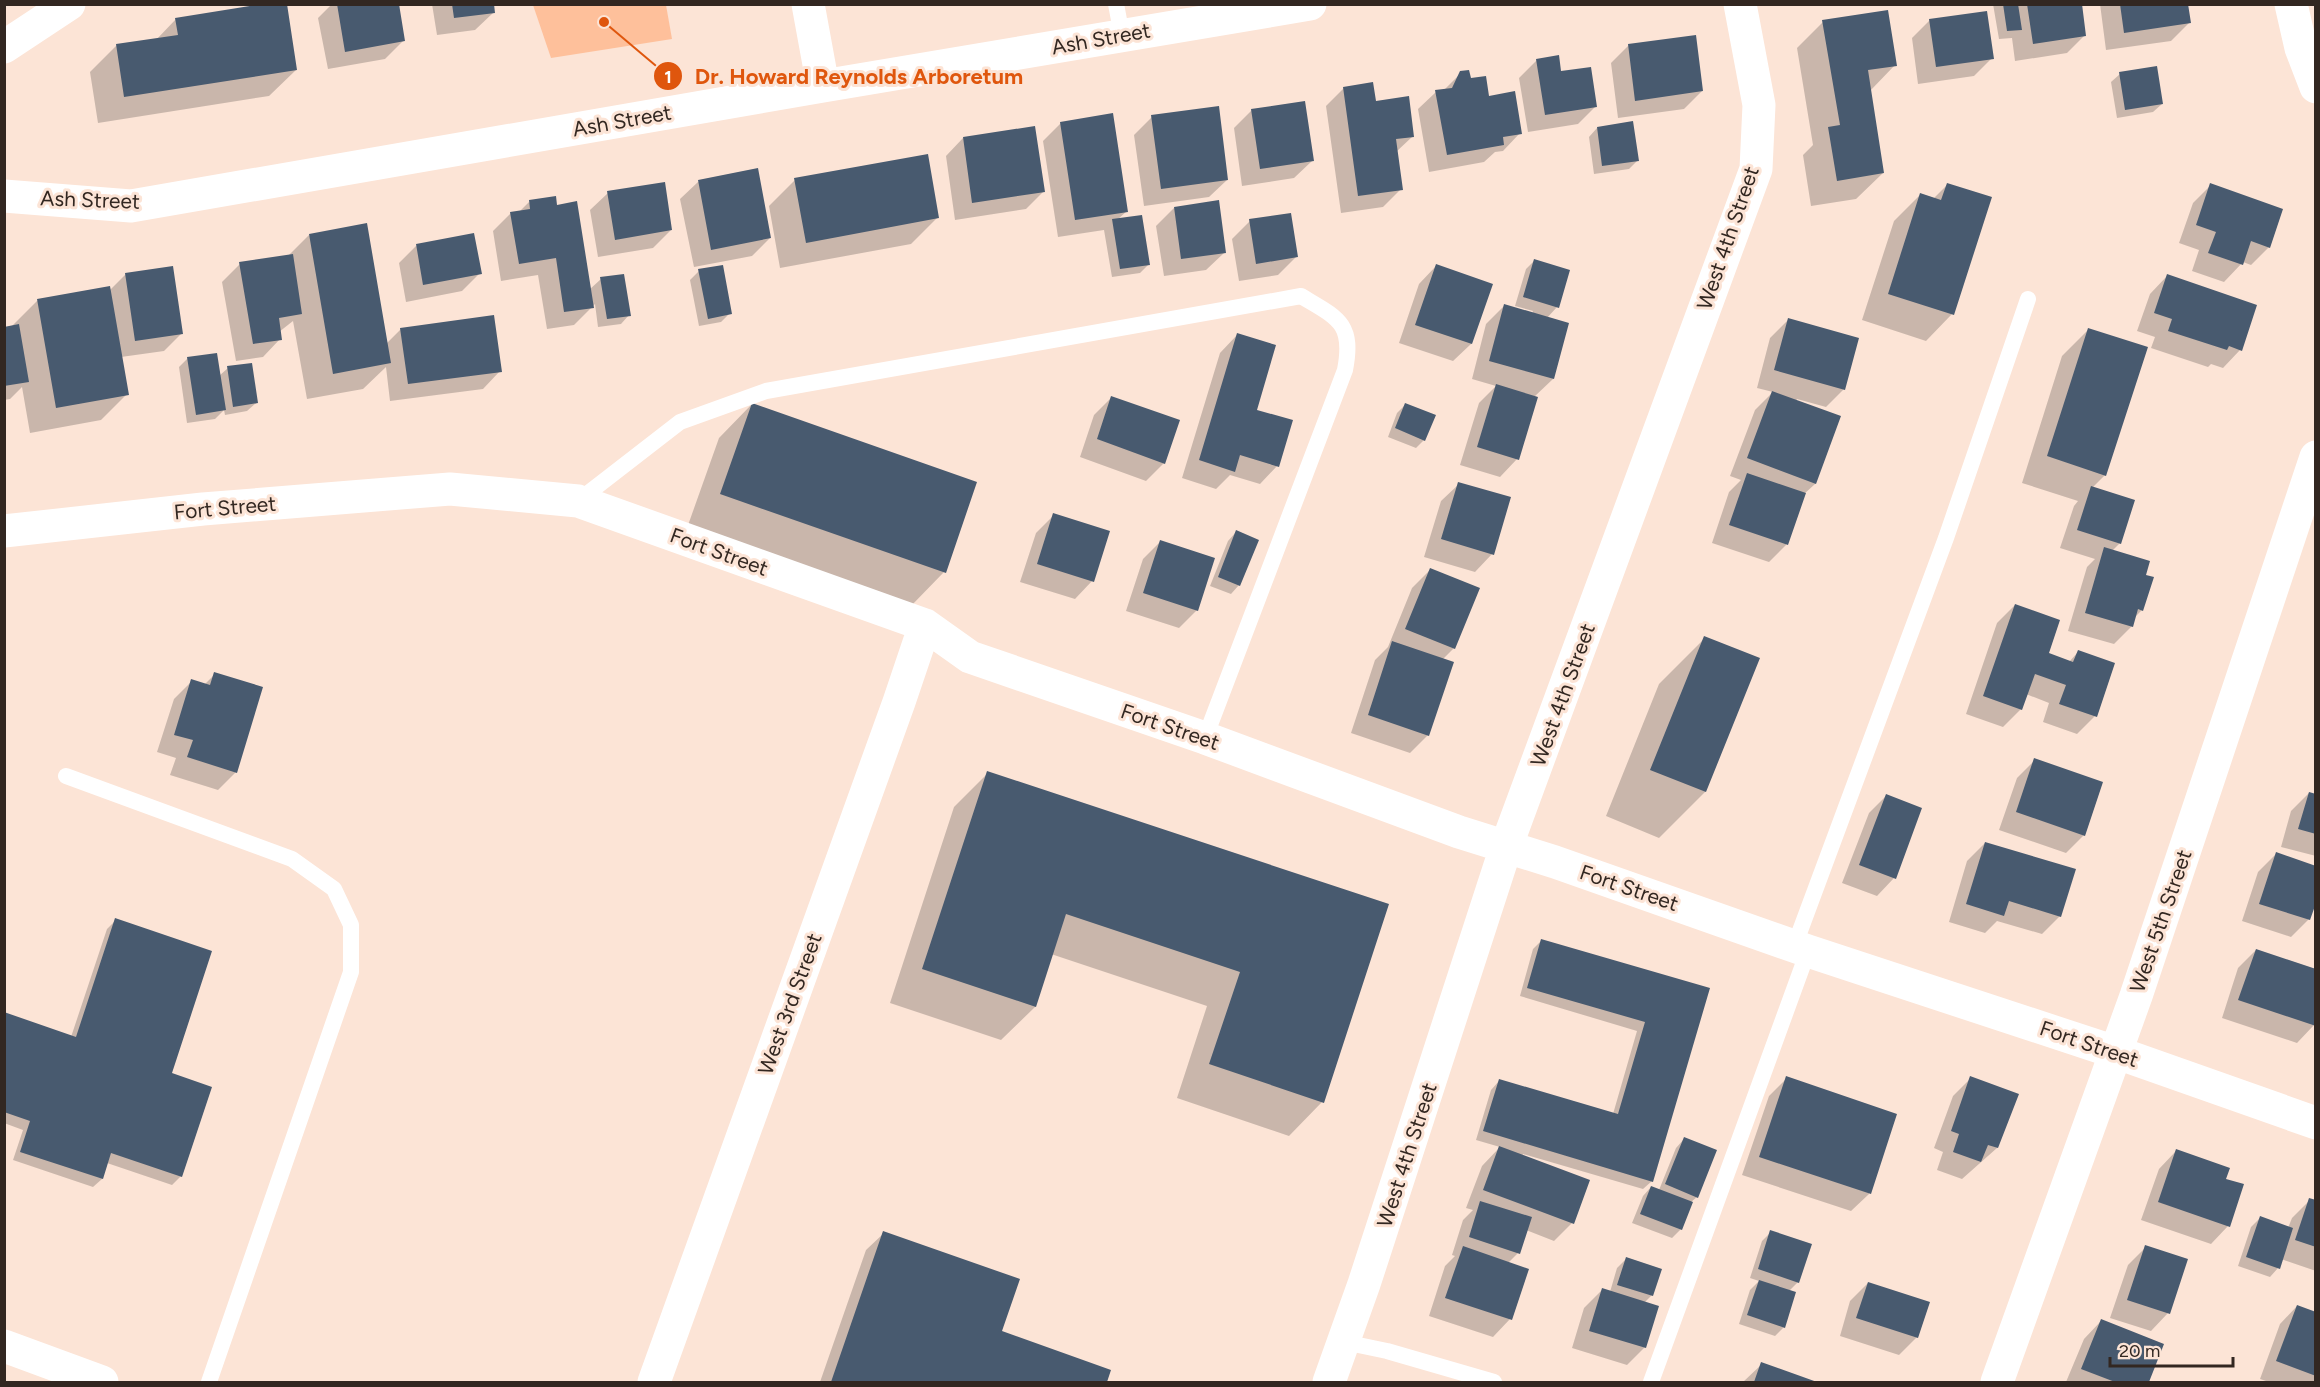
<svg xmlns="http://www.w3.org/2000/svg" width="2320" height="1387" viewBox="0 0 2320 1387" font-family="Figtree,sans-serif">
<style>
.green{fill:#fec09b}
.shadow{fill:#0003}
.building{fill:#485a6f}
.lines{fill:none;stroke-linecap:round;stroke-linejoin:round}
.service{stroke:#fff;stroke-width:16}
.minor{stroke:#fff;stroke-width:33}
.tertiary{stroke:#fff;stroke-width:33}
.labels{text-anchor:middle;stroke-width:6;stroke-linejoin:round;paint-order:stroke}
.street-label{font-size:21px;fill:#322721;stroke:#fce4d6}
.leader{fill:none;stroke:#df560d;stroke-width:2}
.callout-dot{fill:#df560d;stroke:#fce4d6;stroke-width:2}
.mark-label{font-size:18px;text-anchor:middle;font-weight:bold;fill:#fff}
.callout-label{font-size:22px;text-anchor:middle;font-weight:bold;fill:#df560d;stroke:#fce4d6;stroke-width:6;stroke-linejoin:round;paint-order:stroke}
</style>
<rect width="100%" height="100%" fill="#fce4d6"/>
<path class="green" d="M533,5h133l6,34 -121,19z"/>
<path class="shadow" d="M332,4h65l6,37 -18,18 -57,10 -10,-51z
M432,4h60l1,9 -18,17 -38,5z
M1993,4h87l5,31 -18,18 -52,8 -3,-23 -13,1z
M2100,4h86l3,19 -18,18 -65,9z
M176,19l120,51 -27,26 -171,27 -8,-51 27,-27 39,-5z
M1930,20l62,38 -18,18 -56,8 -6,-46z
M1823,22l72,43 -25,26 13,82 -27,26 -45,7 -8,-51 10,-10 -16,-97z
M1629,45l73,46 -18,18 -66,9 -7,-55z
M1537,60l58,47 -17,17 -50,8 -9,-54z
M1461,73l27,24 32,36 -17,18 -8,1 -11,10 -55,10 -11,-63 18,-17 7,-1z
M2120,74l42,30 -9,8 -36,6 -6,-36z
M1344,88l31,14 37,35 -16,15 5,37 -18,18 -42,6 -15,-107z
M1252,110l60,51 -18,17 -52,8 -8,-58z
M1152,117l75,63 -18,17 -65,9 -10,-71z
M1061,123l66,88 -10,9 32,44 -9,9 -28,4 -8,-47 -46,7 -15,-96z
M1597,128l41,32 -9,9 -35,5 -5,-37z
M963,138l81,53 -18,18 -71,11 -9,-64z
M757,170l13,68 -18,18 -58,11 -14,-68 18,-17z
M795,180l142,38 -26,26 -131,24 -11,-62z
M1948,184l4,130 -26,27 -64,-21 32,-99 26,-26 13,4z
M2211,185l58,62 -18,18 -8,-3 -19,20 -32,-11 7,-21 -20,-7 14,-40z
M608,193l63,37 -18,18 -55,9 -8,-47z
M529,202l60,88 12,-11 28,36 -8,9 -23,3 -3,-23 -21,21 -27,4 -9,-54 -37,6 -8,-50 18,-18 8,-1z
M1174,208l50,45 -18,17 -42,6 -8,-50z
M1250,221l46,36 -18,18 -39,6 -7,-42z
M309,235l77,109 15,-15 99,42 -17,18 -93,12 -4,-34 -23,22 -56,10 -14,-78 -14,11 1,7 -17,18 -27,4 -14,-79 18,-18 48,-8z
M416,246l64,27 -18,18 -56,11 -7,-39z
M1535,260l22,47 -10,11 6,61 -19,18 -17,62 -17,18 -40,-12 19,-62 17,-17 -24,-7 14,-55 18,-18 28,8 1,-3 -18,-5 11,-37z
M1436,266l55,19 -20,59 -18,17 -54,-18 20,-59z
M699,271l31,42 -9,9 -22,4 -9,-46z
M126,274l56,59 -18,18 -43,6 6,37 -26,26 -71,13 -8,-46 -12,12 -6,1v-72l7,-1 26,-26 72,-10z
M2167,276l73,74 -17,18 -12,-4 -3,3 -57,-19 4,-11 -18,-6 13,-37z
M1788,320l56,69 -18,18 -29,-8 -1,2 43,16 -24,67 -12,11 -17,50 -17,17 -57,-19 17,-51 12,-12 -11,-4 25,-66 18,-18 -16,-4 13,-50z
M2088,330l17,145 -13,13 28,55 -8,8 32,25 -2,34 -8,8 -2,8 -18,18 -46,-13 19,-64 8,-8 -35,-11 14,-42 4,-5 -56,-18 40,-127z
M1237,335l18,76 22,55 -17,18 -30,-9 -14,14 -34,-11 38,-125z
M188,358l31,18 9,-8 28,35 -9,8 -22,4 -1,-5 -9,9 -28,4 -8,-56z
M1112,397l52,66 -18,18 -66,-24 14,-42z
M752,404l192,168 -33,34 -224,-78 32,-90z
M1405,405l19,35 -8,8 -28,-11 9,-24z
M1459,484l33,70 -17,18 -51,-15 17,-56z
M1054,515l38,66 -17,18 -55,-17 16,-49z
M1236,532l3,53 -8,9 -21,-8 18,-45z
M1161,541l36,69 -18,18 -53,-17 17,-52z
M1430,570l24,78 -11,11 -15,76 -18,18 -59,-20 24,-73 13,-13 24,-59z
M2015,605l32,49 22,8 9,-10 17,64 -18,18 -34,-12 6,-19 -23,-9 -5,15 -18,18 -37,-13 31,-91z
M1705,638v154l-46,46 -53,-22 53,-132z
M215,674l21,98 -18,18 -48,-15 6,-17 -19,-6 17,-53 18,-18 12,4z
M2035,760l49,75 -18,18 -67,-23 18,-52z
M988,773l399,132 -65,197 -33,34 -112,-38 30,-92 -156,-52 -16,53 -34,33 -111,-37 64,-196z
M2309,793l7,2v61l-35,-9 10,-36z
M1887,795l7,83 -17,18 -35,-13 27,-70z
M1985,843l75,73 -18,18 -45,-13 -12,12 -36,-11 18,-61z
M2276,854l33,65 -18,18 -49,-16 16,-49z
M116,920l54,154 11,102 -9,9 -65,-22 -5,16 -9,8 -80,-27 10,-30 -19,-7v-109l67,23 36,-108z
M1542,940l166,49 -56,192 -9,8 -120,-35 -1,2 50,67 -18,18 -28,-11 -8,23 -10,10 2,56 -17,18 -64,-21 16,-50 10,-10 -3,-1 11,-35 10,-10 -7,-2 16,-42 18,-19 -24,-7 15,-50 8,-9 114,33 24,-83 -117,-35 13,-47z
M2256,950l58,75 -17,18 -75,-25 16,-50z
M1787,1078l108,37 -26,79 -18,17 -109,-36 27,-79z
M1971,1078l26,70 -35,31 -25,-9 6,-18 -9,-4 19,-52z
M1684,1139l13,58 -6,5 -10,27 -9,9 -40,-15 11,-27 8,-9 8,3 17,-42z
M2176,1151l48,28 4,47 -17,18 -70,-24 18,-51z
M2310,1200l6,2v69l-35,-12 -3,9 -8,9 -32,-11 13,-39 9,-9 28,10 4,-10z
M1771,1232l27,50 -9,9 -5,36 -9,9 -36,-12 11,-34 9,-9 -9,-3 12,-37z
M884,1233l117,99 108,39 -4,11h-285l46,-132z
M2146,1247l22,66 -17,18 -41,-13 18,-53z
M1626,1259l26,36 -8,8 1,44 -18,18 -55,-17 12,-40 18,-18 8,2 7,-24z
M1868,1283l49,54 -18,18 -59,-19 10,-35z
M2297,1306l19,7v67l-3,2h-44l-9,-3 20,-55z
M2101,1321l61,24 -15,37h-81l18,-43z
M1762,1364l52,18h-71z"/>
<path class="building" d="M263,4h24l10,66 -173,27 -8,-53 62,-9 -3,-17z
M337,4h62l6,37 -60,11z
M452,4h42l1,9 -41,5z
M2003,4h15l4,26 -15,1z
M2027,4h55l4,32 -53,8z
M2120,4h68l3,19 -67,10z
M1888,10l9,56 -29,4 16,103 -47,8 -9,-54 12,-2 -18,-105z
M1987,11l7,48 -58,8 -7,-48z
M1696,35l7,56 -68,10 -7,-57z
M1559,55l2,16 30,-4 6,40 -52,8 -9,-56z
M2157,66l6,38 -38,6 -6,-38z
M1469,70l2,8 15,-2 3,20 26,-5 7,43 -19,3 1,8 -57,10 -12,-65 17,-2 8,-17z
M1373,82l3,19 33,-5 5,41 -18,2 7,51 -45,6 -15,-109z
M1305,101l9,60 -54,8 -9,-60z
M1219,106l9,74 -67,9 -10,-74z
M1113,113l15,99 -53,8 -15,-98z
M1633,121l6,40 -37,5 -5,-39z
M1035,126l10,66 -73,11 -9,-66z
M928,154l11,64 -133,25 -12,-65z
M758,168l13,70 -60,12 -13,-70z
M665,182l7,48 -57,10 -8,-49z
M1947,183l45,14 -38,118 -66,-21 32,-101 21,7z
M2210,183l73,26 -13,39 -19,-7 -8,24 -35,-12 8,-21 -20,-7z
M556,196l1,9 20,-4 17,107 -30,4 -8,-54 -37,6 -9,-52 20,-3 -1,-9z
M1219,200l7,53 -45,6 -7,-52z
M1291,213l7,44 -42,7 -7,-45z
M1142,215l8,50 -30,4 -8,-50z
M367,223l24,140 -58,11 -24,-140z
M474,233l8,41 -59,11 -7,-41z
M293,254l9,60 -23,4 3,22 -29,4 -14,-82z
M1534,259l36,11 -11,38 -36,-11z
M1436,264l57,20 -21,60 -57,-19z
M723,265l9,49 -24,5 -10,-50z
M173,266l10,68 -48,7 -10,-68z
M624,274l7,42 -24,3 -7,-42z
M2167,274l90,31 -15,46 -13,-5 -2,4 -59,-19 4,-12 -18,-6z
M110,286l19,109 -73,13 -19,-109z
M1504,304l65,19 -15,56 -65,-18z
M494,315l8,57 -94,12 -8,-56z
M1788,318l71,20 -14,52 -71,-20z
M19,324l10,58 -25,4v-59z
M2088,328l60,19 -42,129 -59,-20z
M1237,333l39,12 -19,65 36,10 -14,47 -39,-12 -5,17 -36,-12z
M217,353l9,57 -30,5 -9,-58z
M252,363l6,40 -25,4 -6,-41z
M1496,384l42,13 -19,63 -42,-13z
M1772,391l69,25 -25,68 -69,-26z
M1111,396l69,24 -15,44 -68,-25z
M752,403l225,79 -31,91 -226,-79z
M1405,403l31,12 -11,26 -30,-13z
M1747,473l59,20 -18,52 -59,-20z
M1458,482l53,15 -17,58 -53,-16z
M2091,486l44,14 -14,44 -44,-14z
M1053,513l57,18 -16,51 -57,-18z
M1236,530l23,10 -19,46 -22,-9z
M1160,540l55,18 -17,53 -55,-18z
M2104,547l46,14 -4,14 8,2 -11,34 -5,-2 -5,18 -48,-14z
M1430,568l50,20 -25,61 -50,-20z
M2015,604l45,16 -11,33 24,9 5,-12 37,13 -18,54 -38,-13 7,-19 -31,-11 -13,36 -39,-14z
M1704,636l56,22 -54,134 -56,-22z
M1392,641l62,21 -25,74 -61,-21z
M214,672l49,15 -26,86 -50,-16 6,-17 -19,-5 17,-56 19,6z
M2034,758l69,24 -18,54 -69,-24z
M987,771l402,133 -65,199 -115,-39 31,-92 -174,-58 -30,93 -114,-38z
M2309,792l7,2v40l-18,-5z
M1886,794l36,14 -26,71 -37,-14z
M1985,842l91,27 -15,48 -52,-16 -5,15 -38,-12z
M2276,852l40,14v37l-6,17 -51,-16z
M115,918l97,33 -40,122 40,14 -30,90 -71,-24 -8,26 -83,-27 10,-31 -26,-9v-100l72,25z
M1541,939l169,49 -57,194 -170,-51 16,-52 119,35 27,-92 -118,-34z
M2256,949l60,20v57l-78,-26z
M1786,1076l111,38 -26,80 -112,-37z
M1970,1076l49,18 -21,54 -10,-3 -7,17 -28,-10 6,-18 -8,-3z
M1684,1137l33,13 -19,48 -33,-14z
M1499,1146l91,34 -16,44 -91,-34z
M2176,1149l54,19 -4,11 18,5 -14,43 -72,-25z
M1651,1186l42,16 -11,28 -42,-16z
M2309,1198l7,2v47l-21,-7z
M1480,1201l52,16 -12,37 -51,-17z
M2260,1216l33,12 -13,41 -34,-12z
M1770,1230l42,14 -13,39 -41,-14z
M883,1231l137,48 -18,52 109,39 -4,12h-276z
M2145,1245l43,14 -18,55 -43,-14z
M1463,1246l66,23 -17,51 -67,-22z
M1626,1257l36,12 -9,27 -36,-11z
M1759,1280l37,12 -11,36 -38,-13z
M1868,1282l62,20 -12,36 -62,-20z
M1602,1288l57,18 -13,42 -57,-17z
M2297,1305l19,7v64l-40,-15z
M2101,1319l63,25 -15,38h-34l-34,-13z
M1761,1362l56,20h-63z"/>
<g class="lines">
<path class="service" d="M1116,4l6,32
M578,501l102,-79 86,-31 535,-95c37,22 53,27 44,74l-140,368
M66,776l226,83 42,30 17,36v47l-142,410
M1794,947l152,-409 82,-239
M1344,1342l43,9 107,31
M1651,1382l157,-431"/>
<path class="minor" d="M808,4l15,82
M2291,4l10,44 15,39
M4,47l65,-43
M4,196l127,10 692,-120 487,-82
M4,531l199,-22 247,-20 128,12 347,124 45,32 235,81 254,94 96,30 253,89 307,101 201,71
M654,1382l245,-680 26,-77
M1329,1382l35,-98 142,-437 250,-678 3,-64 -19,-101
M1997,1382l139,-386 180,-539"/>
<path class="tertiary" d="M4,1346l98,36"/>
</g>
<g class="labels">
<g class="street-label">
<text transform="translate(1101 39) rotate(-10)" y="7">Ash Street</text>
<text transform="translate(622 121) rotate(-10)" y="7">Ash Street</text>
<text transform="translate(90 200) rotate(2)" y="7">Ash Street</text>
<text transform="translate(1728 238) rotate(-71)" y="7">West 4th Street</text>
<text transform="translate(225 508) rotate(-5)" y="7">Fort Street</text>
<text transform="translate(719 552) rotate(20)" y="7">Fort Street</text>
<text transform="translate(1563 695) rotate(-70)" y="7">West 4th Street</text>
<text transform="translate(1170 727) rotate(19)" y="7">Fort Street</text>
<text transform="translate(1629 888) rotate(19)" y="7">Fort Street</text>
<text transform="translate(2161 921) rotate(-71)" y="7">West 5th Street</text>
<text transform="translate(790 1004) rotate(-70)" y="7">West 3rd Street</text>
<text transform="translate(2089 1044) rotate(19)" y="7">Fort Street</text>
<text transform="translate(1407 1155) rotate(-72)" y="7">West 4th Street</text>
</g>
</g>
<path class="leader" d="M604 22L668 76"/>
<g class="callout-dot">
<circle cx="604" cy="22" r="6"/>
<circle cx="668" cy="76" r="15"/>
</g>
<g class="mark-label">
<text x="668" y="83">1</text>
</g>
<g class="callout-label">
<text x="859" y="84">Dr. Howard Reynolds Arboretum</text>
</g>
<rect width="2320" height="1387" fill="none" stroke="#322721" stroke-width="12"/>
<path d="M2110 1357v9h123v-9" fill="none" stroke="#322721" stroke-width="3"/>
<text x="2119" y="1357" font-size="18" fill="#322721" stroke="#fce4d6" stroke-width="4.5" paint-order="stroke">20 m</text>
</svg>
